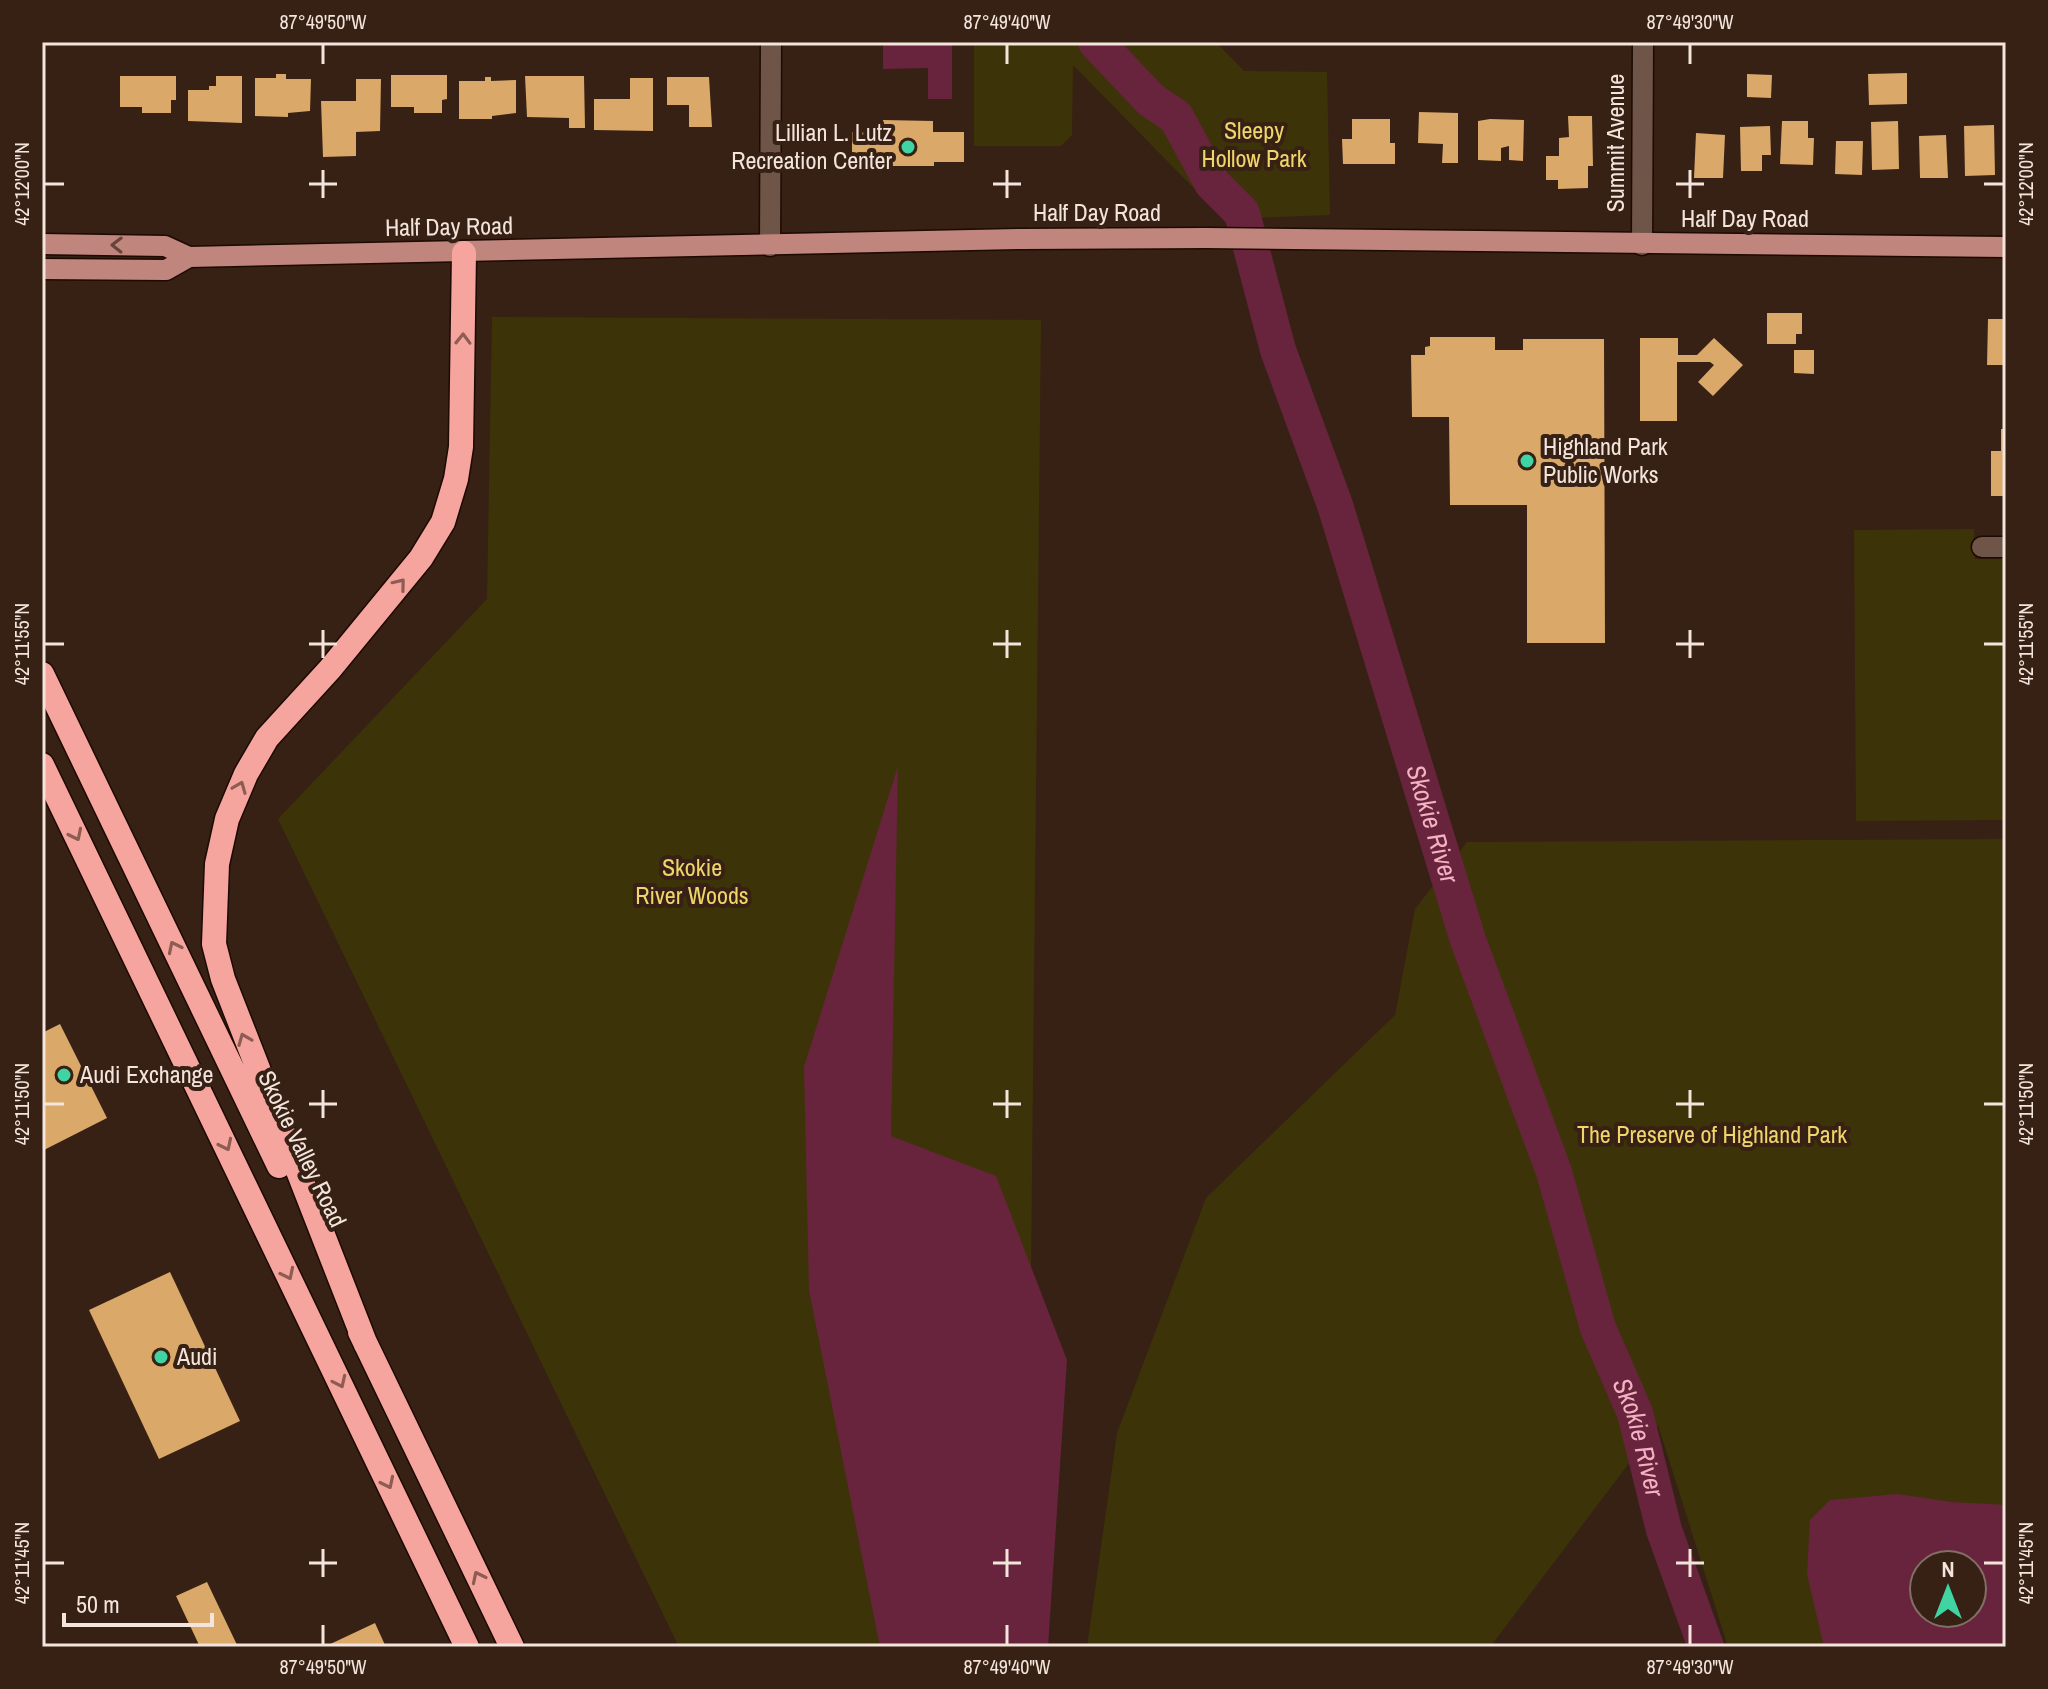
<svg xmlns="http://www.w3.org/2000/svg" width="2048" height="1689" viewBox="0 0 2048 1689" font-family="'Archivo Narrow',sans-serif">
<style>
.green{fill:#3d3309;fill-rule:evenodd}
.water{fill:#68243c;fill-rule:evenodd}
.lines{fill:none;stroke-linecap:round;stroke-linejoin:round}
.river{stroke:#68243c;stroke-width:36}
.building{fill:#daa868}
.minor-casing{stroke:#1d0a02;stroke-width:23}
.major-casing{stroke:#1d0a02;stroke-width:23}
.highway-casing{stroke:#1d0a02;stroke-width:27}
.minor{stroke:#6f5548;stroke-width:20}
.major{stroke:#c0857c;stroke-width:20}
.highway{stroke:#f6a59e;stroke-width:24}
.oneway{stroke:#674439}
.oneway2{stroke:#8d5c53}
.ticks{fill:none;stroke:#f3e4dc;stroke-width:3}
.poi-dot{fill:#3fd4a2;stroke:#372115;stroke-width:3}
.labels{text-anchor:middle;stroke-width:8;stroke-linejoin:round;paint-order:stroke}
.park-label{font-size:24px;fill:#efd56a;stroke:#372115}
.poi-label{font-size:24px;fill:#f3e4dc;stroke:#372115;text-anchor:start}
.street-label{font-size:24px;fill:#f3e4dc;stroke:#372115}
.water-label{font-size:26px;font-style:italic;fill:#f3b2c3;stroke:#372115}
.neatline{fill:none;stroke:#f3e4dc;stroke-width:3}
.ticks-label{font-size:20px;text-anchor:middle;fill:#f3e4dc}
</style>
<rect width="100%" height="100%" fill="#372115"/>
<path class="green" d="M974,42h242l28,29 83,1 3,143 -106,4 -151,-154 -1,70 -11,11h-87z
M492,317l549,3 -14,1327h-348l-401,-828 209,-220z
M1974,529l1,30h31v261l-150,1 -2,-291z
M2006,839v808h-278l-70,-222 -168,222h-403l30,-214 89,-235 189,-183 20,-106 52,-67zM1924,1565h48v48h-48z"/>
<path class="water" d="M883,42h69v57h-24v-31l-45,1z
M898,766l-7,370 105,40 71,184 -19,287h-168l-71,-357 -5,-223z
M1898,1494l53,8 55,3v142h-182l-17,-73 3,-54 20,-20zM1924,1565h48v48h-48z"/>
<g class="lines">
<path class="river" id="s1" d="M1096,42l55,58 25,17 36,66 30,30 36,137 57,155 133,435 86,232 44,156 37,85 29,117 42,117"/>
</g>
<path class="building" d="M1907,73v31l-38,1 -1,-31z
M276,74h10v5h25l-1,32 -22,2v4l-33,-1v-38h21z
M1747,74l25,1 -1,23 -24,-1z
M391,75h56v24l-5,1v13h-28v-6h-23z
M120,76h56v24h-5v13h-29v-6h-22z
M216,76h26v47l-54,-2v-31h21v-4h7z
M525,76h59l1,52h-16v-10l-42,-1z
M485,77h6v4l25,-1v33l-24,3v3h-33v-38h26z
M667,77h42l3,50h-23v-22h-22z
M630,78h23v53l-59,-1v-31h36z
M356,79h25l-1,52 -24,1v24l-33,1 -2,-56h35z
M1419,112l39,1v50h-16l1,-19 -25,-1z
M1568,116h24l1,50h-5v22l-30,1v-9h-12v-24h13v-18l10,-1z
M1352,119h38v24h5v21h-52l-1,-25h10z
M1490,119l34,1 -1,41 -14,-1v-14l-8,2v13l-23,-1v-39z
M883,120l50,1v11h31v30h-30v4h-51v-4h-31v-30h31z
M1782,121h26v17h6l-1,27 -33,-1z
M1898,121l1,48 -27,1 -1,-48z
M1994,125l1,50 -30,1 -1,-50z
M1770,126l1,29h-9v16h-21l-1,-44z
M1696,133l29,2 -2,43h-29z
M1946,135l2,43h-28l-1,-42z
M1836,141h27l-1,34 -27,-1z
M1767,313h35v21h-6v10h-29z
M1988,319h18v46h-19z
M1430,337h65v13h28v-11h81l1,304h-78v-138h-77l-1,-88h-37l-1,-62h14v-8l5,-1z
M1640,338h38v17h19l17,-17 29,27 -30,31 -15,-14 16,-17 -4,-3h-33v59h-37z
M1794,350h20v24l-20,-1z
M2001,429h5v67h-15v-45h10z
M60,1024l47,94 -65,33v-118z
M170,1272l70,149 -81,38 -70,-149z
M207,1582l31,65h-38l-24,-51z
M375,1623l10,22 -61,2z"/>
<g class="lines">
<defs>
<path id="minor" d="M1642,245l1,-203
M770,246l1,-204
M1982,547h24"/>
<path id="major" d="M42,244l123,2 24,11 832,-18 185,-1 800,9
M42,269l124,1 23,-13"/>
<path id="highway" d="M42,674l237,492
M42,765l425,882
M360,1332l152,315
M366,1345l-143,-366 -9,-35 3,-80 10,-45 19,-45 21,-36 63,-69 91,-111 22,-36 13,-43 5,-32 3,-194"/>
</defs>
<use href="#minor" class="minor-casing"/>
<use href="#major" class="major-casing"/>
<use href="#highway" class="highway-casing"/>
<use href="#minor" class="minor"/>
<use href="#major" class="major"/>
<use href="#highway" class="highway"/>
</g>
<defs><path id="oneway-chevron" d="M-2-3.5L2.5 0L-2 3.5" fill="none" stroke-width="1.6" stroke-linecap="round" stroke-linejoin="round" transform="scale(2)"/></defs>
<use class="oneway" href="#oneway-chevron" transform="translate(117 245) rotate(-179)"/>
<g class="oneway2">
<use href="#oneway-chevron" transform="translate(463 339) rotate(-89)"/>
<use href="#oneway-chevron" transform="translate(400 584) rotate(-51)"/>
<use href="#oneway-chevron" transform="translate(240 787) rotate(-68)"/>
<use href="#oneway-chevron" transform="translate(76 835) rotate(64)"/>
<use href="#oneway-chevron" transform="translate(174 947) rotate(-116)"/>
<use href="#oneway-chevron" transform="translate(244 1039) rotate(-112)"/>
<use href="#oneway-chevron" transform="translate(226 1145) rotate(64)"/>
<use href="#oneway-chevron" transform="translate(288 1274) rotate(64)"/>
<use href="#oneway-chevron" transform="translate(340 1382) rotate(65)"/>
<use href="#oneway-chevron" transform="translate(388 1483) rotate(64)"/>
<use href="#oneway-chevron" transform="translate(478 1577) rotate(-116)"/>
</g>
<path class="ticks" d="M323,44v20M1007,44v20M1690,44v20M323,170v28M1007,170v28M1690,170v28M44,184h20M309,184h28M993,184h28M1676,184h28M1984,184h20M323,630v28M1007,630v28M1690,630v28M44,644h20M309,644h28M993,644h28M1676,644h28M1984,644h20M323,1090v28M1007,1090v28M1690,1090v28M44,1104h20M309,1104h28M993,1104h28M1676,1104h28M1984,1104h20M323,1549v28M1007,1549v28M1690,1549v28M44,1563h20M309,1563h28M993,1563h28M1676,1563h28M1984,1563h20M323,1625v20M1007,1625v20M1690,1625v20"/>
<g class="poi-dot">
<circle cx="908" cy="147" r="8"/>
<circle cx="1527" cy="461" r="8"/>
<circle cx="64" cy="1075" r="8"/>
<circle cx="161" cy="1357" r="8"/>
</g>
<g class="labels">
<g class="park-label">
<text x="1254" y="139">Sleepy<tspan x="1254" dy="28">Hollow Park</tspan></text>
<text x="692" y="876">Skokie<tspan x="692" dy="28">River Woods</tspan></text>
<text x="1712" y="1143">The Preserve of Highland Park</text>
</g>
<g class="poi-label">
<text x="892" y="141" text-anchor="end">Lillian L. Lutz<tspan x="892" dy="28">Recreation Center</tspan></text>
<text x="1543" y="455">Highland Park<tspan x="1543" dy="28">Public Works</tspan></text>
<text x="80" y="1083">Audi Exchange</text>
<text x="177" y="1365">Audi</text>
</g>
<g class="street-label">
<text transform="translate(1616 143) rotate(-90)" y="8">Summit Avenue</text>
<text x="1097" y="221">Half Day Road</text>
<text x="1745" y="227">Half Day Road</text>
<text transform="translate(449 227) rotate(-1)" y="8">Half Day Road</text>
<text transform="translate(302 1149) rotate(64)" y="8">Skokie Valley Road</text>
</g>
<g class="water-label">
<text dy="9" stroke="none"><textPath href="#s1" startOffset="868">Skokie River</textPath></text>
<text dy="9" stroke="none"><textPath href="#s1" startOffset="1516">Skokie River</textPath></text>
</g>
</g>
<rect width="2048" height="1689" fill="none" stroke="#372115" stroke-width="88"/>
<g transform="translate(1948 1589)"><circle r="38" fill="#372115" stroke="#826f65" stroke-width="2"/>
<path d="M0-6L14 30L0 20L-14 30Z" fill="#3fd4a2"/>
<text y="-12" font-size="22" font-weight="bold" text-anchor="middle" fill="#f3e4dc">N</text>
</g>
<path d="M64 1613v12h148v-12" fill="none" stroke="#f3e4dc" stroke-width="4"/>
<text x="76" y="1613" font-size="24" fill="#f3e4dc" stroke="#372115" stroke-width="6" paint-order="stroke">50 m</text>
<rect x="44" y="44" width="1960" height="1601" class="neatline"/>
<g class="ticks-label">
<text x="323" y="29">87°49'50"W</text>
<text x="1007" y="29">87°49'40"W</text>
<text x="1690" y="29">87°49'30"W</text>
<text transform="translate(22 184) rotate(-90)" y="7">42°12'00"N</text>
<text transform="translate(2026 184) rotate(-90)" y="7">42°12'00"N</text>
<text transform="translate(22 644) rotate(-90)" y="7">42°11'55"N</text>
<text transform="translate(2026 644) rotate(-90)" y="7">42°11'55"N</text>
<text transform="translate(22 1104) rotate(-90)" y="7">42°11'50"N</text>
<text transform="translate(2026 1104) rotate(-90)" y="7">42°11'50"N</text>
<text transform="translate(22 1563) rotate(-90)" y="7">42°11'45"N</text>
<text transform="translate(2026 1563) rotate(-90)" y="7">42°11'45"N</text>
<text x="323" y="1674">87°49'50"W</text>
<text x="1007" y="1674">87°49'40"W</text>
<text x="1690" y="1674">87°49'30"W</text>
</g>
</svg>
